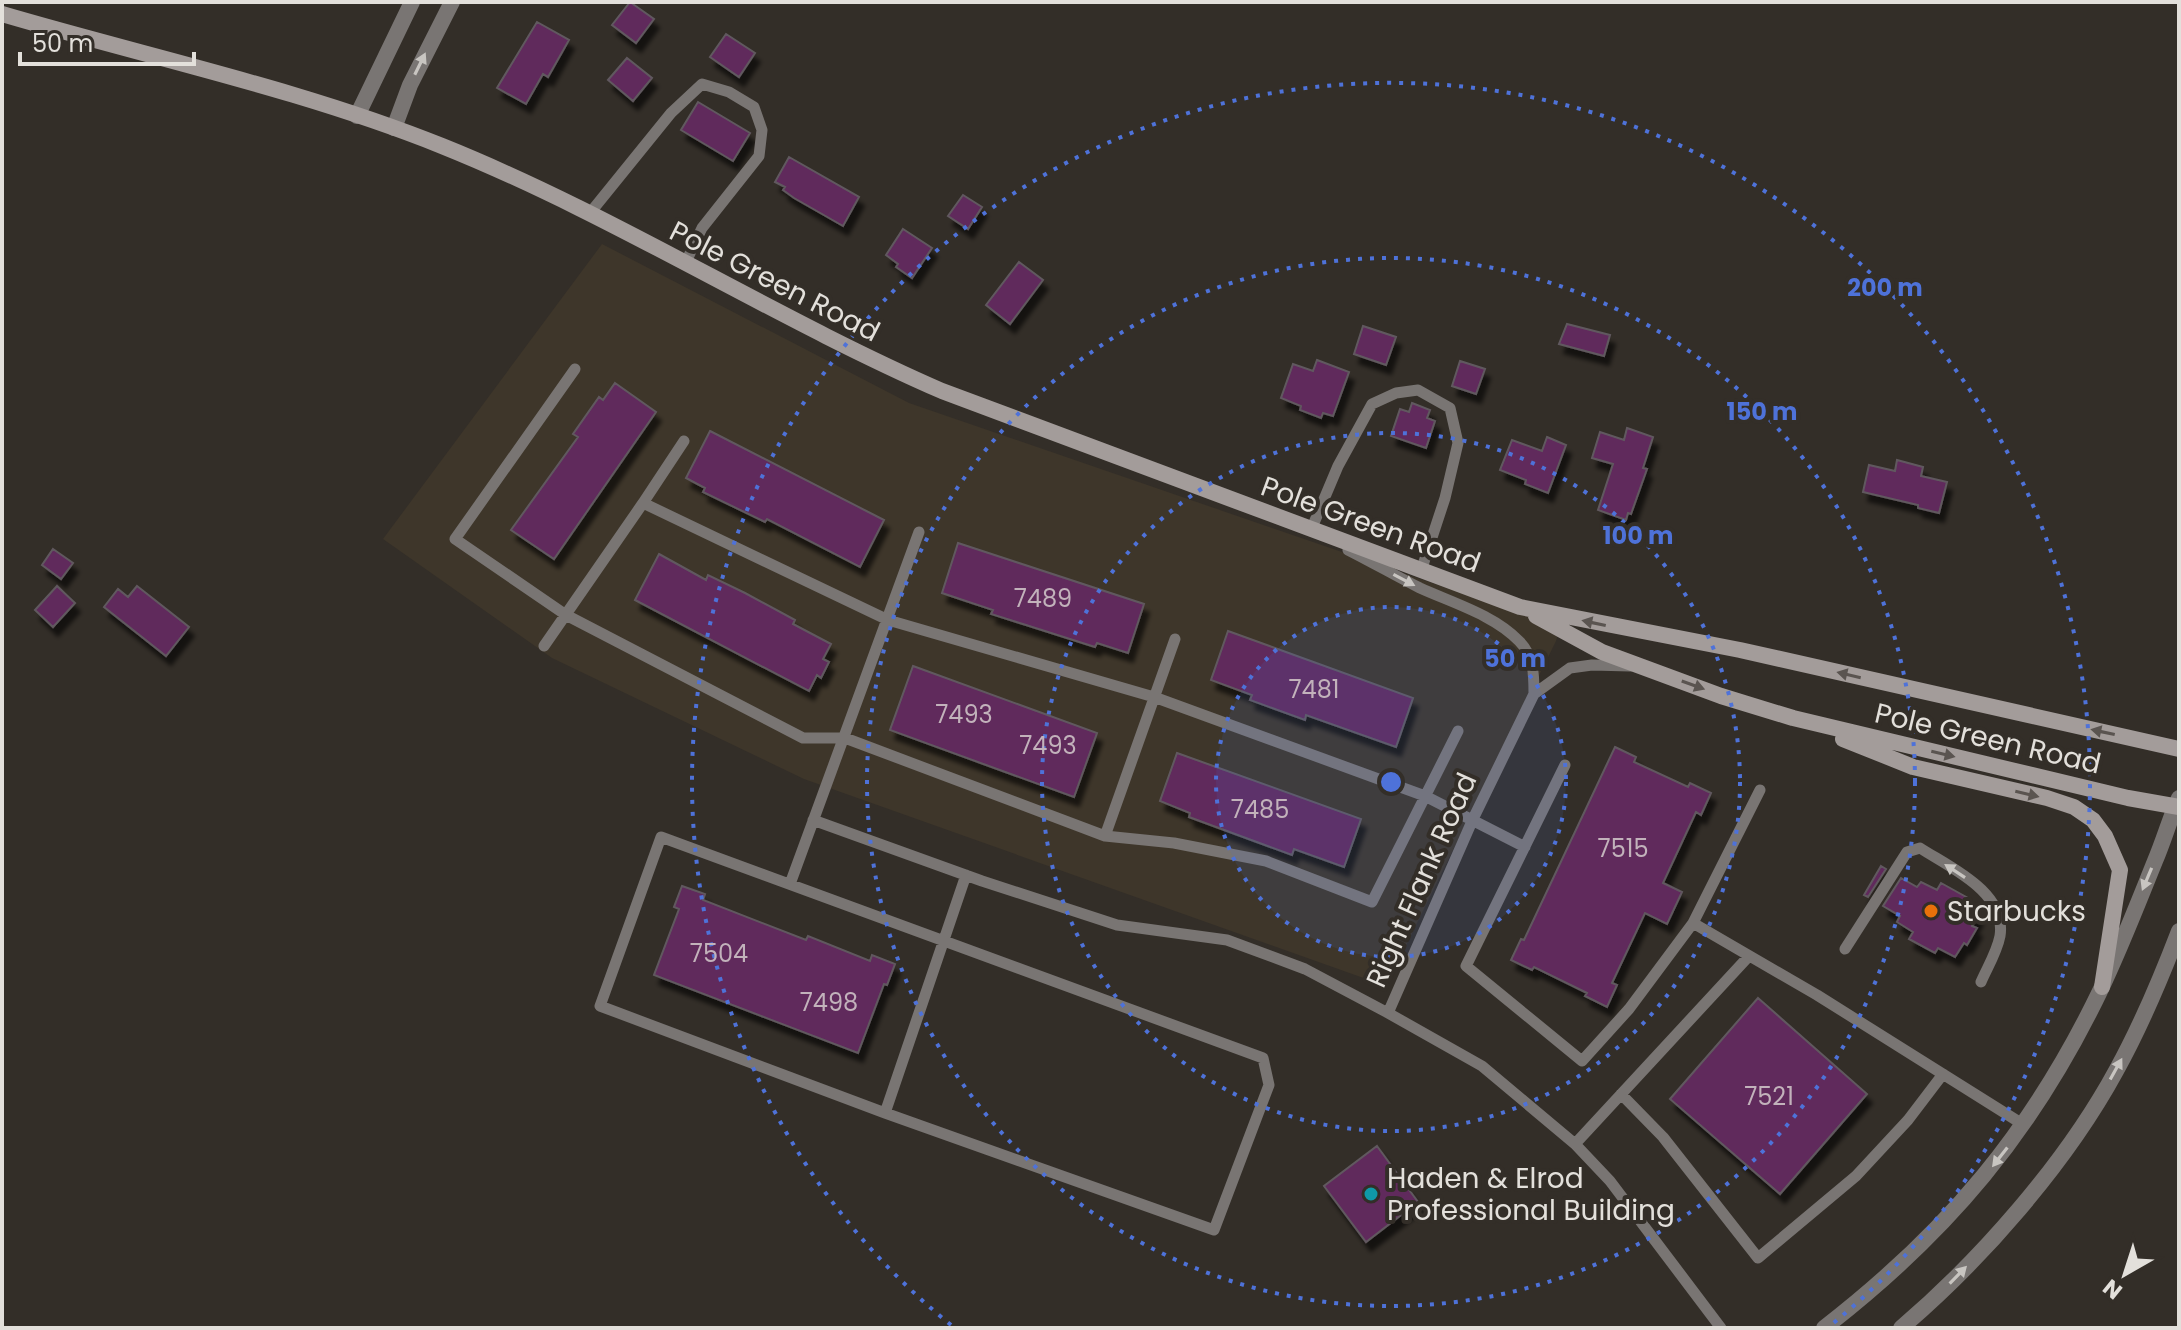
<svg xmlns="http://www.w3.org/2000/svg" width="2181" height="1330" viewBox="0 0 2181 1330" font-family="Poppins,sans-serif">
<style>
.built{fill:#3e362a}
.building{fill:#60295c;stroke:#61595f;stroke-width:2;filter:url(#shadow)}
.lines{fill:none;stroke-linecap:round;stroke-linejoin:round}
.service{stroke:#797573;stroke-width:11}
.minor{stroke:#797573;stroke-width:16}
.tertiary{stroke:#797573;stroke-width:16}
.secondary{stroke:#a39c9a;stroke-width:16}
.oneway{fill:#c8c5c1}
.oneway2{fill:#5a5450}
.ring{fill:none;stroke:#4e72d9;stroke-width:4;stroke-dasharray:4 8}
.food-dot{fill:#e8710a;stroke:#332e28;stroke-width:3}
.culture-dot{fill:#0f9aa8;stroke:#332e28;stroke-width:3}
.labels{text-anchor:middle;stroke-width:8;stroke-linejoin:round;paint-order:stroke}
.number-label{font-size:24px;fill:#c2b2bb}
.street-label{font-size:28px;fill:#e3e0db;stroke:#332e28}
.poi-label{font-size:28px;fill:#e3e0db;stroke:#332e28;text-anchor:start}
.centre{fill:#4e72d9;stroke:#332e28;stroke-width:4}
.ring-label{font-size:24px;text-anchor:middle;font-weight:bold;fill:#4e72d9;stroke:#332e28;stroke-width:8;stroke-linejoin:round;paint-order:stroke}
</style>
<defs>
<filter id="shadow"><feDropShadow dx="5" dy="9" stdDeviation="2" flood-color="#0009"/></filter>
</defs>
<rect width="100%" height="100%" fill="#332e28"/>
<path class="built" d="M602,244l307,159 651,224 -4,14 -170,345 -582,-207 -252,-121 -169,-119z"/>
<path class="building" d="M630,2l24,17 -18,24 -24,-18z
M537,22l32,18 -21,37 -5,-3 -17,30 -29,-16z
M726,34l29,19 -16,24 -29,-20z
M627,58l25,20 -19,23 -25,-21z
M698,102l52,31 -17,28 -52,-31z
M789,157l70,40 -16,29 -49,-28 -11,-8 2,-3 -10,-5z
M963,195l19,12 -14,22 -20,-13z
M903,229l29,19 -20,30 -16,-11 2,-3 -12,-9z
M1019,262l24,18 -33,44 -24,-19z
M1567,324l43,11 -6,21 -45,-12z
M1363,326l33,11 -10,28 -32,-11z
M1317,360l32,12 -16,44 -10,-3 -2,5 -21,-8 1,-4 -20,-8 12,-34 20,7z
M1460,361l25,8 -9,25 -24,-8z
M615,383l41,29 -102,147 -43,-29 67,-93 -5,-3 26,-37 4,3z
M1412,403l18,7 -3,8 8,3 -9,27 -35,-12 9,-27 9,3z
M1627,428l26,9 -10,31 4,1 -16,45 -3,-1 -2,7 -28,-10 15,-46 -21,-6 8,-26 24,8z
M710,431l174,89 -24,47 -93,-48 -2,3 -62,-30 2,-4 -19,-10z
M1547,437l19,8 -18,48 -23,-9 1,-4 -26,-10 12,-30 30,11z
M1897,460l26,7 -2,9 26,6 -8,31 -21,-5v-3l-55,-13 6,-27 26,6z
M958,543l186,61 -16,49 -31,-10 -2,4 -69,-22 -35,-11 2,-4 -51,-17z
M53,549l20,14 -12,16 -19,-14z
M659,554l47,26 2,-5 37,18 50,27 -2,4 38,20 -8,15 6,3 -8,16 -4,-3 -8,16 -174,-91z
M57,586l18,17 -22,24 -18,-17z
M137,586l52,41 -23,29 -62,-49 14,-18 10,8z
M1228,631l185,67 -17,49 -90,-32 -1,5 -55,-20 2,-5 -41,-15z
M913,666l184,67 -23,64 -184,-67z
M1615,747l21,10 -2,5 54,25 2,-4 21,10 -10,22 -5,-3 -33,71 19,9 -15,32 -22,-11 -33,70 5,2 -10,22 -22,-11 2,-3 -53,-26 -2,3 -21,-10 10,-21 3,1z
M1177,753l184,66 -17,48 -50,-18 -2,6 -103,-38 1,-4 -30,-12z
M1881,866l5,3 -18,28 -4,-2z
M1901,878l16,9 4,-5 16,8 4,-7 27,15 -6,9 16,9 -6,10 5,2 -10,17 -3,-2 -9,14 -17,-9 -3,5 -26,-14 4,-7 -16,-10 3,-6 -17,-10z
M682,886l23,8 -2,6 103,40 2,-4 62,25 2,-6 23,9 -8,21 -3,-1 -26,69 -204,-78 25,-66 -5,-2z
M1758,998l109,96 -87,100 -110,-95z
M1377,1146l41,56 -52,40 -42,-56z"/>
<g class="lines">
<path class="service" d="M590,213l81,-100 31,-29 27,8 25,15 8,23 -3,26 -57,72 -17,36
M575,369l-120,170 111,76 237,123h42l260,98 69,7 92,18 106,41 86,-171
M643,503l41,-62
M1315,532l-4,-2 27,-64 34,-62 24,-11 22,-3 32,18 8,35 -13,55 -24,73
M1348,550c24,12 48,26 72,38 33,15 74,27 99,53 15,15 15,34 15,53
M544,646l99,-143 245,117 266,77 271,99 100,51
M1630,666l-38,-1 -22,3 -36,26 -61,125 -85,194 94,53 93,78 35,37 111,147
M1565,765l-99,201 116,95 47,-52 64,-86 67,-133
M813,820l169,61 135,44 110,15 78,29 83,44
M1105,836l70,-197
M661,837l602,221 6,27 -55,145 -329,-117 -285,-107z
M790,884l129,-352
M1693,923l124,72 207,130
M1845,949l62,-97 13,-4c29,19 87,44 80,88 -3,16 -13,32 -19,46
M1621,1094l42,43 95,121 98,-82 52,-56 35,-46
M885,1113l81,-238
M1575,1144l174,-188"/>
<path class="minor" d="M357,116l55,-114
M394,128l16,-43 42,-83"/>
<path class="tertiary" d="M1824,1328c124,-96 209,-197 277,-339 20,-42 37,-86 54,-128 9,-21 15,-43 24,-63
M1901,1328c80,-68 165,-165 215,-257 25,-45 45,-93 63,-140"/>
<path class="secondary" d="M2,14c146,43 298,75 440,132 172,69 330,171 500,245l578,216 220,43 439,99
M1536,616l66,36 119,44 72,22 335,80 51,9
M1843,739l70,28 134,31 27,9 19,13 12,16 15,34 -18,117"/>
</g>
<defs><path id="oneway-solid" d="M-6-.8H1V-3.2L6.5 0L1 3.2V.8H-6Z" transform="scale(2)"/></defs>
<g class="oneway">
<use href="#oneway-solid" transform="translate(420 64) rotate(-64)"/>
<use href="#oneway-solid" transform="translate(1404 580) rotate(28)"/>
<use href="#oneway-solid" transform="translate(1955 871) rotate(-147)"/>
<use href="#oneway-solid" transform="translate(2147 879) rotate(113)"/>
<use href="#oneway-solid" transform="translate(2116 1069) rotate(-61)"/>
<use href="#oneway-solid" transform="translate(2000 1157) rotate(128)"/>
<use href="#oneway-solid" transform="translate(1958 1275) rotate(-46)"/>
</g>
<g class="oneway2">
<use href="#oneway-solid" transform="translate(1594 623) rotate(-168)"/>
<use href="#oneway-solid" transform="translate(1849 675) rotate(-167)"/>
<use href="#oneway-solid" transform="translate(1693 685) rotate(20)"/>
<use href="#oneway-solid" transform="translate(2103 732) rotate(-168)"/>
<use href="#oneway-solid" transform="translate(1943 754) rotate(13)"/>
<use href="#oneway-solid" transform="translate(2027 794) rotate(13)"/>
</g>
<circle cx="1391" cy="782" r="175" fill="#4e72d9" fill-opacity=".12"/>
<g class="ring">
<circle cx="1391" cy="782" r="175"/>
<circle cx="1391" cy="782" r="349"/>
<circle cx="1391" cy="782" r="524"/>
<path d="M951 1325A699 699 0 1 1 1831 1325"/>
</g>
<circle class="food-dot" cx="1931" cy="911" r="8"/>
<circle class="culture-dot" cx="1371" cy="1194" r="8"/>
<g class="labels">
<g class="number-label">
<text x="1043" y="607">7489</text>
<text x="1314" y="698">7481</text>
<text x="964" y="723">7493</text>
<text x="1048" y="754">7493</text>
<text x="1260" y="818">7485</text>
<text x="1623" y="857">7515</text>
<text x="719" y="962">7504</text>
<text x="829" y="1011">7498</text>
<text x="1769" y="1105">7521</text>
</g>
<g class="street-label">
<text transform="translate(775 281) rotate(27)" y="10">Pole Green Road</text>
<text transform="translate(1371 524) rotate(20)" y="10">Pole Green Road</text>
<text transform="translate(1988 738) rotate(13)" y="10">Pole Green Road</text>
<text transform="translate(1421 880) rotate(-66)" y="10">Right Flank Road</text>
</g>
<g class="poi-label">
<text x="1947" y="921">Starbucks</text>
<text x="1387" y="1188">Haden &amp; Elrod<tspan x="1387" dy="32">Professional Building</tspan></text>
</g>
</g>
<circle cx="1391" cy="782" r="12" class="centre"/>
<g class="ring-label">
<text x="1885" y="296">200 m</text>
<text x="1762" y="420">150 m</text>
<text x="1638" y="544">100 m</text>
<text x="1515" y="667">50 m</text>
</g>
<rect width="2181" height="1330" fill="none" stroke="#e3e0db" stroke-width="8"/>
<g transform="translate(2125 1274) rotate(219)" stroke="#332e28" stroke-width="6" paint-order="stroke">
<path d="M0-6L14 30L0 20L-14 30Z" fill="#e3e0db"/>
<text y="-12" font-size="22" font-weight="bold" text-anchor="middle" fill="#e3e0db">N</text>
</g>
<path d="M20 52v12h174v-12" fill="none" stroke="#e3e0db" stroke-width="4"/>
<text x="32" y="52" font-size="24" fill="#e3e0db" stroke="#332e28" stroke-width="6" paint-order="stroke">50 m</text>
</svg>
